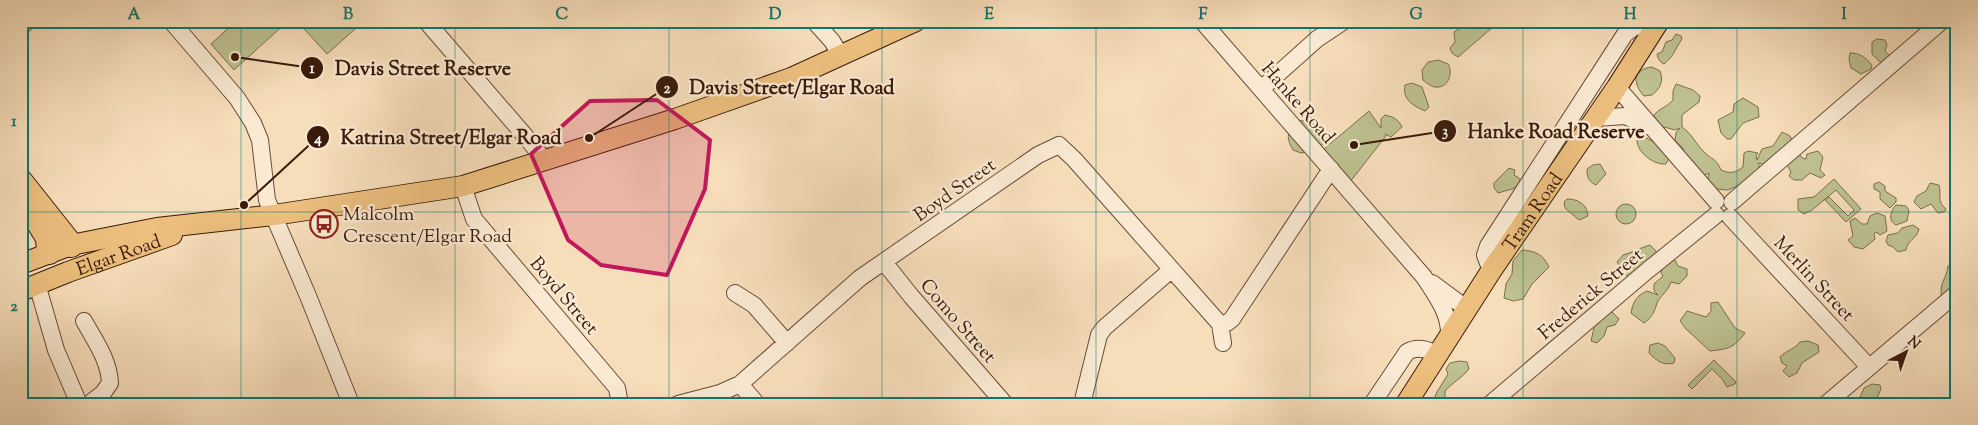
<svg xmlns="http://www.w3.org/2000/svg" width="1978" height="425" viewBox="0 0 1978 425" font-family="'Sorts Mill Goudy',serif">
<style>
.green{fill:#bec190;stroke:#7c6e4d}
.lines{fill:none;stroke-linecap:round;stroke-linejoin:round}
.minor-casing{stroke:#694b36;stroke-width:18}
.major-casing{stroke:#3a1a0a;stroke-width:22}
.highway-casing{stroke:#3a1a0a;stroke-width:26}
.minor{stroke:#faead3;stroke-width:16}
.major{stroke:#ecbf7e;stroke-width:20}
.highway{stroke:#ecbf7e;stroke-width:24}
.marked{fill:#c2185b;fill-opacity:0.2;stroke:#c2185b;stroke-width:4;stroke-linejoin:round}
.grid{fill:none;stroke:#0f766e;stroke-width:1;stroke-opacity:0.55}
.labels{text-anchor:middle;stroke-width:4.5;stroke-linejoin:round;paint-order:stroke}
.street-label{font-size:19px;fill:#3a1a0a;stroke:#faead3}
.poi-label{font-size:19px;fill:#3a1a0a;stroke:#faead3;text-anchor:start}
.leader{fill:none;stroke:#3a1a0a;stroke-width:2}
.callout-dot{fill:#3a1a0a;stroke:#faead3;stroke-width:2}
.mark-label{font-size:15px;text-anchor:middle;font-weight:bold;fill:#fff}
.callout-label{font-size:20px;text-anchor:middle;font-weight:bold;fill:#3a1a0a;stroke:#faead3;stroke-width:4.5;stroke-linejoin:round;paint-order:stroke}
.neatline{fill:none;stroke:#0f766e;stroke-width:2}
.grid-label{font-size:16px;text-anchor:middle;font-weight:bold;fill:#0f766e}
</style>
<rect width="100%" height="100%" fill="#f7debb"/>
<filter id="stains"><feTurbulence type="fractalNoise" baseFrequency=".004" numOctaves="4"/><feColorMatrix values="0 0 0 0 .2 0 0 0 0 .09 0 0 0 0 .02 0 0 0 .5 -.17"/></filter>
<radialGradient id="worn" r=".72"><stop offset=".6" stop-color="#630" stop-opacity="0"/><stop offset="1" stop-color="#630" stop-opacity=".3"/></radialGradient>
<path class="green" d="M236,21h52l-54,49 -23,-26z
M297,21h67l-37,33z
M1465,21h35l-42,36 -6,-4 -2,-5 5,-6 -1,-10 8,-5z
M1676,34l5,2 1,3c-7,10 -8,17 -18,25 -5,-3 -6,-5 -7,-10l5,-2 4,-10 6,-2z
M1877,39l8,1 2,5 -2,6 6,6 -6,5h-5l-8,-8v-12z
M1850,53c10,0 15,4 22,12l-1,4 -10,5 -10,-6 -2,-9z
M1438,60l10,4c5,8 1,23 -10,23 -6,1 -11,-4 -15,-7l-1,-10 6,-8z
M1652,67l8,4c4,10 0,18 -8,24l-8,1c-12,-13 -11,-27 8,-29z
M1412,83l10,4 7,20 -4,4c-11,-5 -23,-11 -20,-26z
M1676,84l17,6 7,6 -1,6 -17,13v12c10,7 14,17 22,25 8,8 12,6 17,18 10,4 14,3 22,-3l1,-14 4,-2 10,2 -2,3 1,4 5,-11 11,-3 9,-14 8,4 2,4 -26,25 -8,-2 2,5 -20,17 -12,5 -12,-1 -8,-10 1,-6 -4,2 -6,-3 -15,-16 -1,-8 -8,-7 1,-8 4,-5 -5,2 -18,-5 -3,-10c6,-7 13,-8 19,-15v-9z
M1743,98l15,9 1,10 -16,6 -12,16h-4l-6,-6 -3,-13 15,-8 1,-8z
M1369,111l12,17v-9l4,-4c9,2 13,4 17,12l-11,10 -6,-3 1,2 -40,51 -28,-33z
M1296,120l15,2 15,18 -8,10 -17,3 -8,-3c-8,-14 -5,-17 3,-30z
M1642,135c10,7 22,11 29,19l-5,10c-13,1 -29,-12 -29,-24z
M1818,151l5,6 -3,13 5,5 -4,3 -11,-5 -8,7h-8l-5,-4 2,-4 -4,-7 11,-13 4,6 4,1 1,-5z
M1600,164l6,10 -10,11c-8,-4 -9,-8 -9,-16l6,-4z
M1509,168l6,2 -1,5 5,3 3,6 -10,5 -14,4 -4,-5v-5z
M1834,179l27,30 -15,13 -21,-22 4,-3 19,19 6,-6 -18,-20 -24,20 -8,4 -6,-4v-11l16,-2z
M1879,182l6,4v5l11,7v4l-6,6 -10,-9v-7l-6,-3v-5z
M1930,183l9,2c3,10 -3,16 7,24l-2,3 -6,1 -7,-9 -10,5 -7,-7 3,-6 9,-5z
M1567,199c11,0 20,5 21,17l-9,4 -14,-12 -1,-6z
M1616 214a10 10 0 1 1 20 0a10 10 0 1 1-20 0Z
M1896,205l10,1 3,4 -2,11 -11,4c-8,-4 -6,-14 0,-20z
M1877,213l8,3 2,15 -7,4 -4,-3 -2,2 1,5 -12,10 -9,-2 -6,-7 5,-4 -3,-15 5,-3 7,6h5l3,-8z
M1913,225l6,4c-2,10 -11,10 -13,21l-8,2 -5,-5 -5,-2 -2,-4 2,-6 10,-2 4,-5z
M1650,245l6,6 2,7 -29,21 -12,-17 6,-7c10,-3 17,-7 27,-10z
M1522,250c13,1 21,4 27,17l-17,17 -9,15 -10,2 -9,-3 2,-14 6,-10 1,-13z
M1675,260l3,6 9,3v7l-8,8 -8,-2c-3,9 -10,13 -14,21 -3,10 -5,14 -13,20l-13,-10c2,-11 5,-17 16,-22l11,4 -4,-4v-7l9,-8 -2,-3 3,-11z
M1957,264v21l-15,14c-4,-16 5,-20 6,-33z
M1718,302l17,26 10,5c-11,15 -17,16 -35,18l-24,-22 -6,-8 7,-10 19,6 5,-6v-8z
M1611,311l8,8 -4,6 -8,2 -3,9 -7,7 -6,-2 3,-13 -1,-2z
M1808,341l10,4 1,7 -17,11 -5,10 -8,4 -6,-6 4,-5 -5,-3 -2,-6c7,-7 15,-8 20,-15z
M1658,343l7,3 10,12 -1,5c-11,3 -17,-2 -25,-10l1,-8z
M1714,360l22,22 -1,2 -8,3 -5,-8 -10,-10 -20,20 -4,-4z
M1459,361l8,1 2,7c-7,9 -16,13 -24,22v8l-3,5h-10l5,-12 11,-18 -2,-5 4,-6z
M1872,384l8,1 1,4 -4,9 -7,2 -3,4h-7l-2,-2 6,-14z"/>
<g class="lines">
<defs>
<path id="minor" d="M171,21l66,77 16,25 7,17 7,60 41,96 43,108
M426,21l100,116 12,15 3,9
M814,21l18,20 9,15
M1202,21l222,256c12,19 26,36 25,59
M21,27l7,-6
M1617,87l99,114
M1261,89l56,-50 27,-18
M1596,118l29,-2 25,11
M463,186l11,33 143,169 3,16
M1732,202l210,-181
M1730,217l139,150
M884,262l27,34 94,108
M1491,271l-6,-16 3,-9 137,-212 8,-6 20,-7
M1432,283l35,26
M37,284l19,66 23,54
M735,293l19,12 33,38
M84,321c11,20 25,39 26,62l-7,10 -14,11
M1223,343l-3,-19 7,-1 5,-4 99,-150
M740,384l17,20
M678,404l42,-11 20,-9 120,-106 178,-123 21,-10 15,14 146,165
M1082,404l17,-69 5,-7 67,-58
M1372,404l35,-52c10,-6 20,-3 31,3
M1490,404l158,-134 68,-55
M1826,404l131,-111"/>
<g id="major">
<path d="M21,264l50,-19 86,-17 117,-13 189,-29 212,-67 116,-41 125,-57"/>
<path id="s1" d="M21,291l47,-19 104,-37"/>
<path id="s2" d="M1406,404l85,-133 126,-184 42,-66"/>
</g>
<path id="highway" d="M21,182l50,63
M34,215l14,23 1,14"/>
</defs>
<use href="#minor" class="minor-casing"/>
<use href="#major" class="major-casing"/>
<use href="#highway" class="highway-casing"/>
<use href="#minor" class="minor"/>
<use href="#major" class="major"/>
<use href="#highway" class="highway"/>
</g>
<path class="marked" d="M657,100l53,40 -5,49 -38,86 -66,-10 -33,-25 -37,-86 59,-53z"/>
<path class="grid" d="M241,21v383M455,21v383M669,21v383M882,21v383M1096,21v383M1310,21v383M1523,21v383M1737,21v383M21,212h1936"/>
<defs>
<symbol id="bus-ring" viewBox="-11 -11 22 22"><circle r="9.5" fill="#faead3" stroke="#8f2418" stroke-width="1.5"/><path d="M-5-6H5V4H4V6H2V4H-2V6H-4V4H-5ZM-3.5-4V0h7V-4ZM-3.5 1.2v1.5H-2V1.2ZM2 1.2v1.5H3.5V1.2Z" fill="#8f2418"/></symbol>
</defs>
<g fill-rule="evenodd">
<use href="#bus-ring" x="308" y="208" width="32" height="32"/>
</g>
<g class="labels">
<g class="street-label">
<text transform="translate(1299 102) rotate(49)" y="7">Hanke Road</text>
<text transform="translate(954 189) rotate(-35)" y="7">Boyd Street</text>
<text dy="7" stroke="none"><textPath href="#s2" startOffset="230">Tram Road</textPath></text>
<text dy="7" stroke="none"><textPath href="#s1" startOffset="104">Elgar Road</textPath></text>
<text transform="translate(1815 278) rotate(47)" y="7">Merlin Street</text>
<text transform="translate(1590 293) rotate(-40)" y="7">Frederick Street</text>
<text transform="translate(565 295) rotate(50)" y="7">Boyd Street</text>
<text transform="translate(959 320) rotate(49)" y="7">Como Street</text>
</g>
<g class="poi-label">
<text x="343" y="220">Malcolm<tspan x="343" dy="22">Crescent/Elgar Road</tspan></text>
</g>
</g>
<path class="leader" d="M235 57L312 68M589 138L667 87M1354 145L1445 131M244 205L318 137"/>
<g class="callout-dot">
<circle cx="235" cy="57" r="5"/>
<circle cx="589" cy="138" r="5"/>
<circle cx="1354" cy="145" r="5"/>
<circle cx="244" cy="205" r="5"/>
<circle cx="312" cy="68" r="12"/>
<circle cx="667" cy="87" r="12"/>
<circle cx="1445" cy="131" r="12"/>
<circle cx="318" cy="137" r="12"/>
</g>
<g class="mark-label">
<text x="312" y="73">1</text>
<text x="667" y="93">2</text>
<text x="1445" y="136">3</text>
<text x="318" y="143">4</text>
</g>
<g class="callout-label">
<text x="423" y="75">Davis Street Reserve</text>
<text x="792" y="94">Davis Street/Elgar Road</text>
<text x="1556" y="138">Hanke Road Reserve</text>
<text x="451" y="144">Katrina Street/Elgar Road</text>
</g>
<rect width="1978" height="425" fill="none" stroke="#f7debb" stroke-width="55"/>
<g transform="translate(1906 352) rotate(41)" stroke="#faead3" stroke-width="4" paint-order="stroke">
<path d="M0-4L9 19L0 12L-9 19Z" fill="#3a1a0a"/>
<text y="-8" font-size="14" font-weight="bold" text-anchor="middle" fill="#3a1a0a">N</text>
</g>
<rect x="28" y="28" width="1922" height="370" class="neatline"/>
<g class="grid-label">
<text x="134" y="19">A</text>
<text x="348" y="19">B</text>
<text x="562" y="19">C</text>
<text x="775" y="19">D</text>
<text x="989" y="19">E</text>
<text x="1203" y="19">F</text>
<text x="1416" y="19">G</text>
<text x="1630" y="19">H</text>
<text x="1844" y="19">I</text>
<text x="14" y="126">1</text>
<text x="14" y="311">2</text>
</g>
<rect width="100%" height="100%" filter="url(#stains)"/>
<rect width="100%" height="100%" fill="url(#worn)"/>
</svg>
